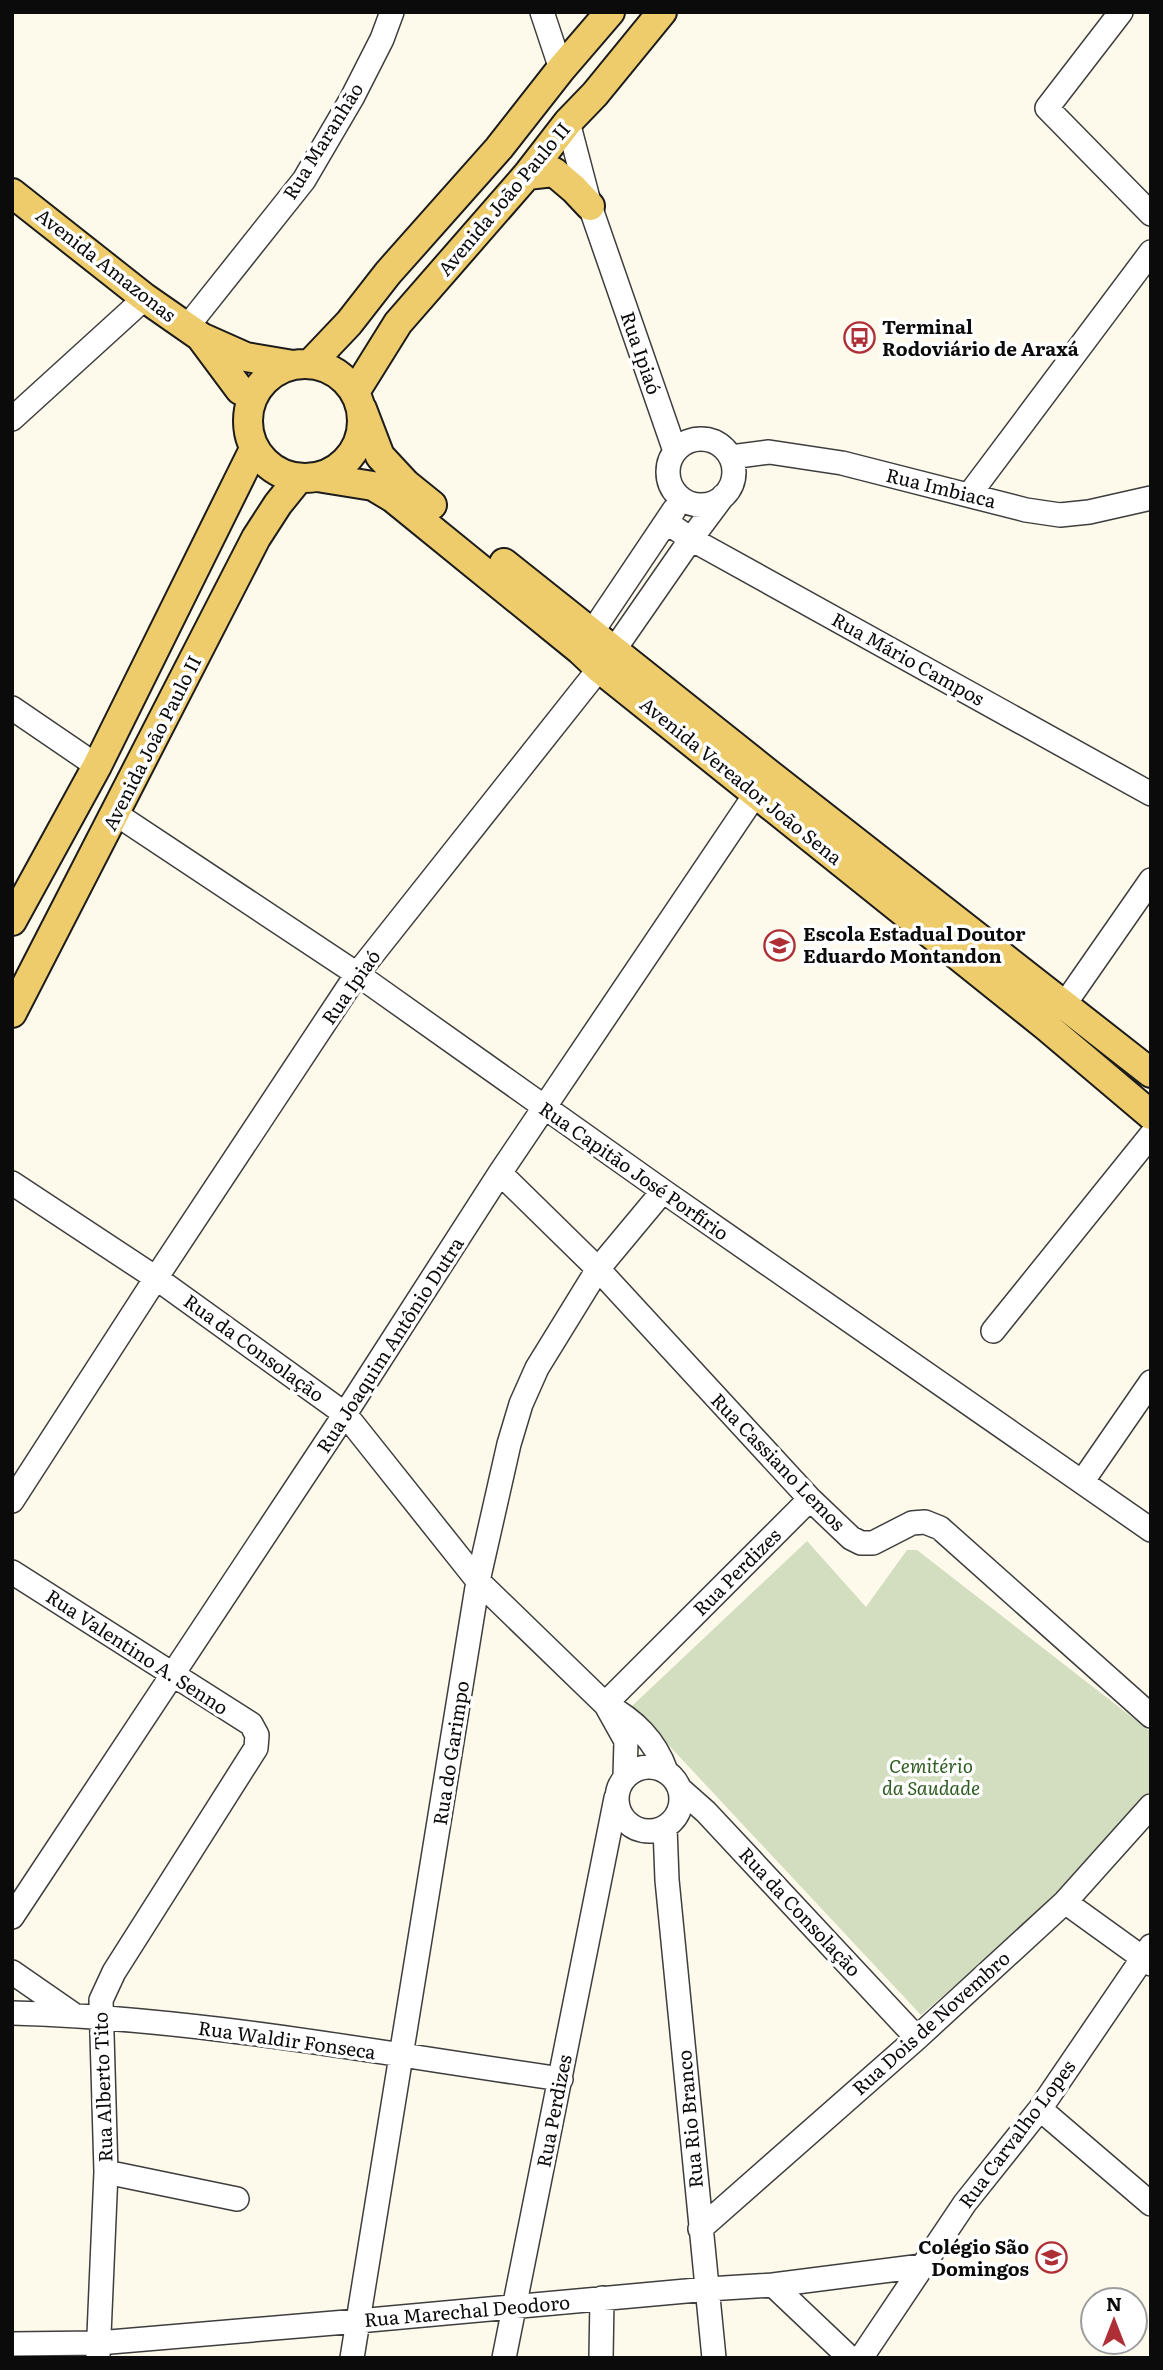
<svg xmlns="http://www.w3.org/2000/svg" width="1163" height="2370" viewBox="0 0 1163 2370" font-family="Literata,serif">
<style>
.cemetery{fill:#d3ddbf}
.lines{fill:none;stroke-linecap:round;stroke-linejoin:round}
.minor-casing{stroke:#3e3e3e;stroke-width:26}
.major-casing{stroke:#1c1c1c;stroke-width:32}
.minor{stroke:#fff;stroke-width:23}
.major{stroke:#eecc6b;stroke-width:28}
.labels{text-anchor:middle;stroke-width:7;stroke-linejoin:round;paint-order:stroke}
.street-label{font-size:19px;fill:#0b0b0b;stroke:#fff}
.poi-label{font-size:19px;font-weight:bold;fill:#0b0b0b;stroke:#fff;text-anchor:start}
.park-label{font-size:19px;font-style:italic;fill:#2f5d21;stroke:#fff}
</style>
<rect width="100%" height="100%" fill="#fdfaeb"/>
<path class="cemetery" d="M807,1541l59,66 41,-57h10l234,182v58l-90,103 -140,122 -289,-309z"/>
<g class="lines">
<defs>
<path id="minor" d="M542,12l19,57
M1121,12l-74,96 104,106
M568,122l22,84 85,245
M187,327l117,-147 48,-82 30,-59 10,-27
M12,419l133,-121
M668 472a33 33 0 1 1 66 0a33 33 0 1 1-66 0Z
M731,457l38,-5 73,11 184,47 34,5 29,-3 62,-14
M969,495l182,-243
M666,522l25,17 460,255
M582,647l92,-137
M12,708l85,58
M116,814l241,160 306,217 488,339
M1064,1005l87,-125
M500,1173l98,96 212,230 41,39 10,5h12l39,-20 13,-1 15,6 211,188
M12,1183l144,95 189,136 133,167 127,123c29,16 50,36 61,67
M993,1331l158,-196
M1082,1482l69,-100
M12,1501l144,-223 201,-304 257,-324 77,-111 32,-43
M12,1572l239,152 6,11 -1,13 -142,224 -13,28 5,172 -8,186
M605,1704l205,-205
M607,1707l19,34 -1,36
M617 1799a32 32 0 1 1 64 0a32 32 0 1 1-64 0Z
M680,1789l26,23 211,226
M665,1827l2,53 47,478
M1065,1902l86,62
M12,1917l333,-503 155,-241 265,-393
M12,1972l62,43
M12,2013c184,5 367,40 549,66
M1040,2109l111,95
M106,2172l131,27
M700,2229l217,-191 148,-136 86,-96
M773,2285l77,73
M12,2344l86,-1 260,-22 350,-32 65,-4 149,-19
M352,2358l126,-777 31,-137 12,-40 16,-36 61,-99 65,-78
M504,2358l112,-560
M601,2358l1,-60
M861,2358l104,-155 75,-94 111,-163"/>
<path id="major" d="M527,175l27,-3 20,17 16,17
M12,193l133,105 56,39 45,20 47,8
M202,339l38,51 12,6
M311,363l38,-40 39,-50 111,-125 62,-79 49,-57
M248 421a57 57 0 1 1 114 0a57 57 0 1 1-114 0Z
M355,392l43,-69 129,-148 41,-53 27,-28 67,-82
M362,409l18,47 26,28 26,21
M317,477l56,9 20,12 187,152 19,18 448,359 104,88
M504,563l265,211 382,299
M12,921l85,-155 157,-317
M12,1013l244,-475 22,-34 21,-26"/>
</defs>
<use href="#minor" class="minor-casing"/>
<use href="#major" class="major-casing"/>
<use href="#minor" class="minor"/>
<use href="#major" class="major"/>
</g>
<defs>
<symbol id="bus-ring" viewBox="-11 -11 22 22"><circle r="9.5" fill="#fff" stroke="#af2f37" stroke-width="1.5"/><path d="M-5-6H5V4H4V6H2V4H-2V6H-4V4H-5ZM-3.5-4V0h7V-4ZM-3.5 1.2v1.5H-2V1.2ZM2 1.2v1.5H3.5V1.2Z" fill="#af2f37"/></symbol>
<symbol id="school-ring" viewBox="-11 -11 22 22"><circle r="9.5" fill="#fff" stroke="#af2f37" stroke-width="1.5"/><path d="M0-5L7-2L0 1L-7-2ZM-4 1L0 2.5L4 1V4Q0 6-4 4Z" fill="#af2f37"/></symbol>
</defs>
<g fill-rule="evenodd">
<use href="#bus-ring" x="842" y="320" width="35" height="35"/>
<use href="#school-ring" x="762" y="928" width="35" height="35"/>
<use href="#school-ring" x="1034" y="2240" width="35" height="35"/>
</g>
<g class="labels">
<g class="street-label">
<text transform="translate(323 141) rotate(-58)" y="7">Rua Maranhão</text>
<text transform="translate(504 199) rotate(-50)" y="7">Avenida João Paulo II</text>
<text transform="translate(106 265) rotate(38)" y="7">Avenida Amazonas</text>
<text transform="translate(641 353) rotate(71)" y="7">Rua Ipiaó</text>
<text transform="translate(941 488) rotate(14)" y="7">Rua Imbiaca</text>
<text transform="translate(908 659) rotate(29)" y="7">Rua Mário Campos</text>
<text transform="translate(152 743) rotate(-63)" y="7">Avenida João Paulo II</text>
<text transform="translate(741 781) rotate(39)" y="7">Avenida Vereador João Sena</text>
<text transform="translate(351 987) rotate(-55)" y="7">Rua Ipiaó</text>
<text transform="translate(634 1171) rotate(35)" y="7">Rua Capitão José Porfírio</text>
<text transform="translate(390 1345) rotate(-57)" y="7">Rua Joaquim Antônio Dutra</text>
<text transform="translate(254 1348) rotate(36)" y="7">Rua da Consolação</text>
<text transform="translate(778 1462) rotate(46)" y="7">Rua Cassiano Lemos</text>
<text transform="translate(737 1572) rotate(-45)" y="7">Rua Perdizes</text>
<text transform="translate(137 1652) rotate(33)" y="7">Rua Valentino A. Senno</text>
<text transform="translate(451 1753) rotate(-81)" y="7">Rua do Garimpo</text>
<text transform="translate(800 1912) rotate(47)" y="7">Rua da Consolação</text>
<text transform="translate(931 2023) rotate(-42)" y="7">Rua Dois de Novembro</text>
<text transform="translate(287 2040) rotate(8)" y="7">Rua Waldir Fonseca</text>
<text transform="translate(103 2087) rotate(-92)" y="7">Rua Alberto Tito</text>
<text transform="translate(554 2111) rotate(-79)" y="7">Rua Perdizes</text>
<text transform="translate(690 2119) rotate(-95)" y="7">Rua Rio Branco</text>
<text transform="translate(1017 2134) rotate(-53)" y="7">Rua Carvalho Lopes</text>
<text transform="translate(467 2311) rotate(-5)" y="7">Rua Marechal Deodoro</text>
</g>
<g class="poi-label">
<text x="882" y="334">Terminal<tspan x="882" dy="22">Rodoviário de Araxá</tspan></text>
<text x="803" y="941">Escola Estadual Doutor<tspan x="803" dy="22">Eduardo Montandon</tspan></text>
<text x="1029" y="2254" text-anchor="end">Colégio São<tspan x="1029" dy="22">Domingos</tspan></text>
</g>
<g class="park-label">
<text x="931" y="1773">Cemitério<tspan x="931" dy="22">da Saudade</tspan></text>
</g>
</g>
<rect width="1163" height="2370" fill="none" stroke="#0b0b0b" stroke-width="28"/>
<g transform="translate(1114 2321)"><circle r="33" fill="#ffffff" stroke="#9d9d9d" stroke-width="2"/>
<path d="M0-5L12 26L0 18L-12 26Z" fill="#af2f37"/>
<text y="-10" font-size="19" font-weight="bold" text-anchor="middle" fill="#0b0b0b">N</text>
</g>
</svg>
